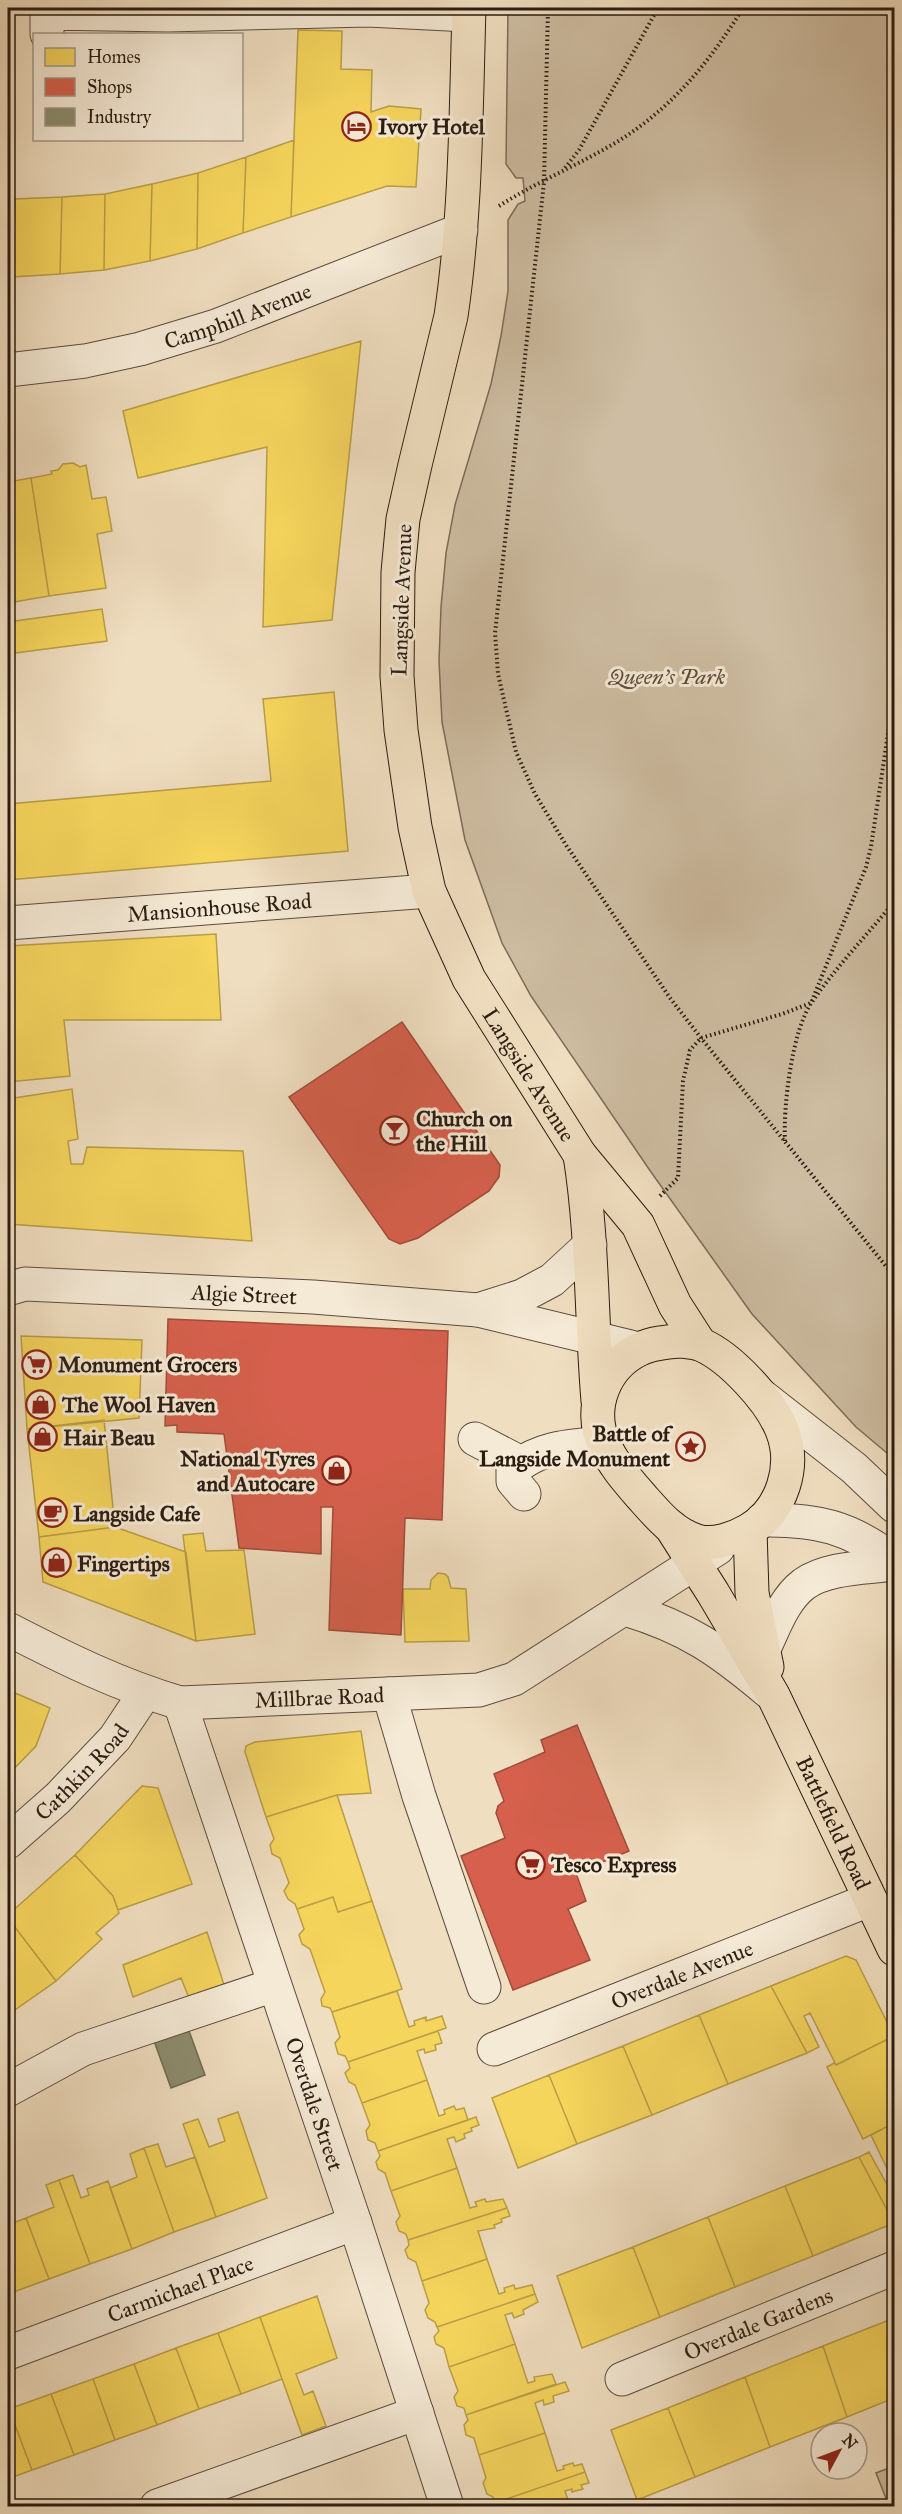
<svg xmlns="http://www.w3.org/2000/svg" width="902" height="2514" viewBox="0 0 902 2514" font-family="'IM FELL Great Primer',serif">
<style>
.green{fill:#cebda2;stroke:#7c6c5a;stroke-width:1.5}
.homes{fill:#f6d55c;stroke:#b99e46;stroke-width:1.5}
.shops{fill:#d6604d;stroke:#a24c3b;stroke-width:1.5}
.industry{fill:#8c8c6e;stroke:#6f6a52;stroke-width:1.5}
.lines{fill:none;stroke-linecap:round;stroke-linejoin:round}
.minor-casing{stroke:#5c4c3d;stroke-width:35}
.major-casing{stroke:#2a1c11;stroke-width:35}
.path{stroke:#2a1c11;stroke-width:4;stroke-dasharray:1.5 3;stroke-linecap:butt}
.minor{stroke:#f5ead6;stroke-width:33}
.major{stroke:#f0dec0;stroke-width:33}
.labels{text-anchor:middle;stroke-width:6;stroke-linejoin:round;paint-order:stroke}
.poi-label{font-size:22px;font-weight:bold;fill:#2a1c11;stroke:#f5ead6;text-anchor:start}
.street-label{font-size:22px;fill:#2a1c11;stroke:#f5ead6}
.park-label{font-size:22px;font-style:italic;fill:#5b4c3c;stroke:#f5ead6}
</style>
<rect width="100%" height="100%" fill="#f0dec0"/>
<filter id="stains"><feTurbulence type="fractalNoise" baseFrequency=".00333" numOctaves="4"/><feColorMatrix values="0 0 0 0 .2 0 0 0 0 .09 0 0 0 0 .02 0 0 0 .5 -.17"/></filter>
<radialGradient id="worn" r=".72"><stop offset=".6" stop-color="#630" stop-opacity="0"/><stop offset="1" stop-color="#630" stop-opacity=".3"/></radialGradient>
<path class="green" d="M508,8h386v1451l-38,-32 -104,-113 -101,-142 -120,-176 -29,-53 -37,-103 -23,-118 -3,-61 2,-54 5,-54 9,-48 36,-121 10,-48 7,-45v-71l10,-16 7,-3 -2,-23h-7l-10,-14z
M894,2466v40h-5l-13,-33z"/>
<path class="homes" d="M298,30l44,1 -1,38 31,1 -1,42 18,-6 32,3 -5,78 -29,-1 -96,31z
M294,140l-3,77 -48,16 3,-76z
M246,157l-3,76 -46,16 1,-76z
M198,173l-1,76 -47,12 2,-77z
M152,184l-2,77 -46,9 1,-76z
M105,194l-1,76 -44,4 2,-77z
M62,197l-2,77 -47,3 2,-78z
M15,199l-2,78h-5v-77z
M361,341l-29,279 -69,7 4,-180 -129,31 -15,-67z
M73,463l7,4 6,-2 6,34 14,-2 6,34 -15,3 9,54 -57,8 -18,-118 21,-4 -1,-3 7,-1 5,-6z
M31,478l18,118 -41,7v-124l1,3z
M102,609l5,32 -99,13v-32z
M334,692l14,159 -340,29v-76l263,-23 -8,-82z
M216,934l5,86h-157l6,56 -62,6v-136z
M72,1089l6,50 -10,2 3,23h12l4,-17 156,4 9,90 -244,-17v-125z
M21,1336l121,4 -3,78 -112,11z
M104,1420l11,107 -76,10 -12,-108z
M115,1527l71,25 10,89 -153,-59 -4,-45z
M203,1533l3,18 38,-1 11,84 -59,7 -13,-106z
M438,1573l7,1 3,3 3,11 15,1 3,52 -64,1 -2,-53h27l1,-9z
M8,1690l42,18 -14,38 -28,29z
M361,1731l10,62 -34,2 -71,22 -21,-65 1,-6 9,-4z
M142,1786l16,2 34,96 -74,26 -5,-14 -38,-41z
M337,1795l35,106 -34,11 -5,-15 -36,12 -2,-5 -7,-5 -4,-8 5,-8 -9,-25 -8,-4 -2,-9 4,-6 -8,-22z
M75,1855l38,41 6,17 -23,20 6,6 -46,42 -48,-63v-3z
M333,1897l5,15 34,-11 30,88 -70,23 -2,-4 -8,-2 -1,-7 4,-7 -15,-43 -8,-5 -3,-9 5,-6 -7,-20z
M8,1918l48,63 -41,29 -7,-11z
M207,1932l19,59 -35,12 -10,-25 -48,19 -10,-32z
M846,1956l10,4 38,76 -58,29 -26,-52 -6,3 15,31 -12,6 -36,-67z
M771,1986l36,67 -79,31 -29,-69z
M397,1991l12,36 6,-2 -1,-4 12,-4v4l16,-5 4,12 -98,34 -3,-6 -7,-2 -3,-11 5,-6 -8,-25z
M699,2015l29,69 -76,31 -29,-69z
M438,2031l4,12 -7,2 1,5 -11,3 -1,-4 -7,2 10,29 -65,23 -7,-18 -6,-3 -4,-9 5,-5 -2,-6z
M894,2036v87l-31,16 -36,-72 7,-4 2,2z
M623,2046l29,69 -75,29 -28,-69z
M549,2075l28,69 -59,24 -26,-70z
M427,2080l12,36 6,-2 -1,-4 10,-4 2,4 8,-2 4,12 -90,31 -3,-8 -7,-3 -2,-9 4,-6 -8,-22z
M238,2112l29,86 -51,19 -33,-93 15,-5 11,28 16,-6 -7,-22z
M476,2117l3,8 -8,3 1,3 -8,3 1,4 -9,4 -2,-5 -7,2 10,29 -66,23 -6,-18 -7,-4 -2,-7 4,-6 -2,-5z
M894,2123v60l-23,-48z
M158,2144l8,23 29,-10 21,60 -42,15 -30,-84z
M144,2148l30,84 -42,17 -22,-61 27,-11 -7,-23z
M869,2152l20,36 5,-3v38l-35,-66z
M859,2157l35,66 -81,33 -28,-70z
M457,2168l13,40 7,-2 -2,-4 10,-3 1,3 17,-3 4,9 -99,32 -2,-6 -7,-3 -3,-9 4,-6 -9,-25z
M73,2175l8,23 8,-3 -2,-6 21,-8 24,68 -42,15 -31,-84z
M59,2180l31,84 -41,15 -23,-61 28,-11 -8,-22z
M785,2186l28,70 -78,31 -27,-70z
M507,2208l3,8 -9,3 1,3 -8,3 1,3 -17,3 9,28 -65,22 -6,-19 -8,-4 -3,-8 4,-5 -1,-5z
M708,2217l27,70 -75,30 -27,-70z
M26,2218l23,61 -41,15v-69z
M633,2247l27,70 -78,31 -25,-72z
M487,2259l12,35 6,-2 -1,-4 10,-3 1,4 17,-4 3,9 -98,33 -2,-5 -7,-4 -3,-8 4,-7 -7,-22z
M535,2294l3,8 -15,8 1,4 -10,4 -2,-5 -7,2 10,29 -66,23 -5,-19 -8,-4 -2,-7 5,-6 -2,-4z
M317,2296l20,62 -41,16 8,21 9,-4 13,35 -24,9 -42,-118z
M260,2317l22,62 -41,15 -23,-61z
M894,2318v80l-47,19 -24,-71z
M218,2333l23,61 -42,15 -23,-61z
M515,2344l13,39 7,-2 -1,-4 18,-3 4,10 -90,31 -2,-7 -7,-2 -3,-9 4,-6 -9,-24z
M823,2346l24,71 -77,30 -25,-70z
M176,2348l23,61 -42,16 -23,-61z
M134,2364l23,61 -42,15 -22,-61z
M745,2377l25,70 -75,30 -27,-69z
M93,2379l22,61 -41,15 -23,-61z
M565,2382l4,9 -16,5 1,6 -10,3 -1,-5 -8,3 10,30 -66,22 -5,-17 -8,-3 -2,-10 4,-5 -2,-5z
M51,2394l23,61 -42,15 -23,-61z
M668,2408l27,69 -58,23 -26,-70z
M9,2409l23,61 -24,9v-69z
M545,2433l12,38 7,-2 -1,-3 10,-3 1,3 8,-2 3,8 -90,31 -2,-6 -6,-3 -4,-11 3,-5 -7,-23z
M585,2472l4,11 -8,2 2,4 -11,3v-3l-7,2 5,15h-74l-1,-3z"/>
<path class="shops" d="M402,1022l98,143 -1,12 -10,14 -71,47 -18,6 -11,-5 -100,-142z
M168,1319l280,12 -6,189 -37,-2 -4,117 -72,-5 4,-123h-12v47l-82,-6 -15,-114 -47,-2v-7l-12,1z
M577,1725l52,126 -53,22 10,28 -18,8 22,51 -77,30 -52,-134 44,-18 -9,-25 2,-7 6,-5 -10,-27 51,-22 -4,-12z"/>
<path class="industry" d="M188,2028l17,47 -34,13 -17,-47z"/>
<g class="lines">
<defs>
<g id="minor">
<path d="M47,34v-21l121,2 200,-5 100,5"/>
<path id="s1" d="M8,370l77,-9 55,-12 76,-23 245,-96"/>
<path id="s2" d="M8,923l421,-32"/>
<path id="s3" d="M8,1289l17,-5 288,13 165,13 161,39"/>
<path d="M478,1310l44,-14 30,-16 38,-35"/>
<path d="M762,1396l92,72 40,38"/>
<path d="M475,1439l46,24"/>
<path d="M524,1494l-11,-13v-11c25,-23 57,-24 90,-27"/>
<path d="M762,1520c54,-1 89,7 132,41"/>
<path d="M625,1609c63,19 94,41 144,83"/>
<path id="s4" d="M8,1629c56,29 111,56 172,74l299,-13 35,-11 204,-131"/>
<path d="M763,1651c11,-23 20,-51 41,-67 24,-17 63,-16 90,-20"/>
<path d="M389,1694l30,102 65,191"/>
<path id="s5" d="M180,1703l175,520 92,283"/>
<path id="s6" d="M8,1842l50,-44 57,-60 30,-45"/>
<path id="s7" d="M494,2049l375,-149"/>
<path d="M8,2090l75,-41 191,-64"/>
<path id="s8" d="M8,2353l347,-130"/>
<path id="s9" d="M622,2379l272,-111"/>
<path d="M157,2506l260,-93"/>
</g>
<g id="major">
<path id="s10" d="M469,8c-3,103 -3,206 -18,308l-36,149 -12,54 -5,53 -1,104 4,54 14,97 14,64 40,88 111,176 58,70 37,80 25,39"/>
<path d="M580,1155c13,83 11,162 18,246"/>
<path d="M680,1341c7,1 15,1 22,4 29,13 68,55 80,85 14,35 1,80 -33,100 -14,8 -35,16 -52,11 -24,-7 -40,-27 -56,-45 -14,-16 -28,-32 -37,-52 -16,-36 0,-78 36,-95 12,-6 26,-7 40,-8z"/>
<path id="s11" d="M671,1527l42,66 60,102 121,254"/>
<path d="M750,1530l2,63 15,74"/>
</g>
</defs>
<use href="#minor" class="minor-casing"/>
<use href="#major" class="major-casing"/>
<path class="path" d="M548,8l-4,174 -49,451 3,41 18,78 19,42 31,51 104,153 31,40 193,238
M565,168l14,-18 79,-142
M499,206c39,-25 82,-42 121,-66 54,-34 90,-79 123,-132
M785,1141c-2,-34 7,-111 27,-139 24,-35 55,-67 82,-100
M660,1196l18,-18 5,-97 7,-31 11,-12 81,-24 29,-11 55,-136 5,-20 19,-127 4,-20"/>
<use href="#minor" class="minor"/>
<use href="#major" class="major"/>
</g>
<defs>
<symbol id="hotel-ring" viewBox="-11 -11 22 22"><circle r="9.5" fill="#f5ead6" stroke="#8f2418" stroke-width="1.5"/><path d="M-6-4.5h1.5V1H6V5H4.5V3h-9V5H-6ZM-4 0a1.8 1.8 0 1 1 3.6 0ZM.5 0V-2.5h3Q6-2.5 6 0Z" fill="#8f2418"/></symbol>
<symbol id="bar-ring" viewBox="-11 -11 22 22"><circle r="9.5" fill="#f5ead6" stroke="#8f2418" stroke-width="1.5"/><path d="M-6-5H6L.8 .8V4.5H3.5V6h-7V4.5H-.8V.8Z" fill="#8f2418"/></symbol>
<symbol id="supermarket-ring" viewBox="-11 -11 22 22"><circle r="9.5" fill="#f5ead6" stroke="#8f2418" stroke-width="1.5"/><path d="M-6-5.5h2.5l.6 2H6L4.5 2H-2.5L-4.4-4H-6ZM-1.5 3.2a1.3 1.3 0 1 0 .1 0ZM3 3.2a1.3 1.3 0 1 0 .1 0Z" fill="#8f2418"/></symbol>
<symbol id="shop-ring" viewBox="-11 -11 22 22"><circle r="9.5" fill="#f5ead6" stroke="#8f2418" stroke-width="1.5"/><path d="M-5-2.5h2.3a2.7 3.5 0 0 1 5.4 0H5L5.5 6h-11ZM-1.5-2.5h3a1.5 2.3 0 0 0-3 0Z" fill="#8f2418"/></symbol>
<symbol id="sight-ring" viewBox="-11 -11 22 22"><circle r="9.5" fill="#f5ead6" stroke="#8f2418" stroke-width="1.5"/><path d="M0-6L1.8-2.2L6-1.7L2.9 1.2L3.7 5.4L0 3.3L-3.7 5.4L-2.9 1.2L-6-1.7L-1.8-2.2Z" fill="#8f2418"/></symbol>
<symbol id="cafe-ring" viewBox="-11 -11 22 22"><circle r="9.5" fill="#f5ead6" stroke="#8f2418" stroke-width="1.5"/><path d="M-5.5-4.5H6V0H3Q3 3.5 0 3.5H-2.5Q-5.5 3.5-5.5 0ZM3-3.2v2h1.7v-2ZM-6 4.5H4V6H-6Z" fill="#8f2418"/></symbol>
</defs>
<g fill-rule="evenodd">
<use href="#hotel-ring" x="340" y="110" width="33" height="33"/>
<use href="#bar-ring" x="378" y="1114" width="33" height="33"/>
<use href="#supermarket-ring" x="20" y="1348" width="33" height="33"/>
<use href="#shop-ring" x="24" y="1388" width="33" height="33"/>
<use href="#shop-ring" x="26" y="1420" width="33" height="33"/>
<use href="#sight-ring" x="674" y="1430" width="33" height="33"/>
<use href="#shop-ring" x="320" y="1454" width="33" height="33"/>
<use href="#cafe-ring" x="36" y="1496" width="33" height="33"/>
<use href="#shop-ring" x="40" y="1546" width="33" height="33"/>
<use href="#supermarket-ring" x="514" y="1848" width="33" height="33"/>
</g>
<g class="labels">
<g class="poi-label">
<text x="378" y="134">Ivory Hotel</text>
<text x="416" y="1126">Church on<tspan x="416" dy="25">the Hill</tspan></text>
<text x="58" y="1372">Monument Grocers</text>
<text x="62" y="1412">The Wool Haven</text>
<text x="670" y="1441" text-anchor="end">Battle of<tspan x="670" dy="25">Langside Monument</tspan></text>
<text x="63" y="1445">Hair Beau</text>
<text x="315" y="1466" text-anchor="end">National Tyres<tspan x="315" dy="25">and Autocare</tspan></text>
<text x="73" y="1521">Langside Cafe</text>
<text x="77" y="1571">Fingertips</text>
<text x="551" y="1872">Tesco Express</text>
</g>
<g class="street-label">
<text dy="8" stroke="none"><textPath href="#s1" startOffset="237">Camphill Avenue</textPath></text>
<text transform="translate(401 600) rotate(-88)" y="8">Langside Avenue</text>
<text dy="8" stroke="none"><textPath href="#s2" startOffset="212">Mansionhouse Road</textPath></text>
<text dy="8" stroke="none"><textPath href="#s10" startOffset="1102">Langside Avenue</textPath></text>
<text dy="8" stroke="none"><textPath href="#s3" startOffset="237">Algie Street</textPath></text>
<text dy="8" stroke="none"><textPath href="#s4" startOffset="327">Millbrae Road</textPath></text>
<text dy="8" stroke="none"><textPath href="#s6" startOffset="102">Cathkin Road</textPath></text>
<text dy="8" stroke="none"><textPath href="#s11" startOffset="338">Battlefield Road</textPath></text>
<text dy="8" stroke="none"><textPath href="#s7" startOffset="202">Overdale Avenue</textPath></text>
<text dy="8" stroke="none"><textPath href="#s5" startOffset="423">Overdale Street</textPath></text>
<text dy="8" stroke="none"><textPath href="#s8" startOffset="184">Carmichael Place</textPath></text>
<text dy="8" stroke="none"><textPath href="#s9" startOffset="147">Overdale Gardens</textPath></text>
</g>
<g class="park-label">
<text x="667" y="684">Queen's Park</text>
</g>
</g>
<rect width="902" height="2514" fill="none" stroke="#f0dec0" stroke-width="30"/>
<rect x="9" y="9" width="884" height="2496" fill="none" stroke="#2a1c11" stroke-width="3"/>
<rect x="15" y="15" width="872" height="2484" fill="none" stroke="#2a1c11" stroke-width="1.5"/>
<rect x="33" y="33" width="210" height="108" fill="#f5ead6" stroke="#a49887" stroke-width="1.5"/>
<rect x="45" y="48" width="30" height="18" fill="#f6d55c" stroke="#a49887" stroke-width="1.5"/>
<text x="87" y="63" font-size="18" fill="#2a1c11">Homes</text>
<rect x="45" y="78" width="30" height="18" fill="#d6604d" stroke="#a49887" stroke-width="1.5"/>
<text x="87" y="93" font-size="18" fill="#2a1c11">Shops</text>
<rect x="45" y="108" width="30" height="18" fill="#8c8c6e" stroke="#a49887" stroke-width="1.5"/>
<text x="87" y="123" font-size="18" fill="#2a1c11">Industry</text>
<g transform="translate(839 2451) rotate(49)"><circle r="28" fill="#f5ead6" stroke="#a49887" stroke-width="1.5"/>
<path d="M0-4.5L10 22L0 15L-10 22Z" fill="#8f2418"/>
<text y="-9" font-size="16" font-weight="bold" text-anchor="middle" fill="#2a1c11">N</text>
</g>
<rect width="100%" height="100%" filter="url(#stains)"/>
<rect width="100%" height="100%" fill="url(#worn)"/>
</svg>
